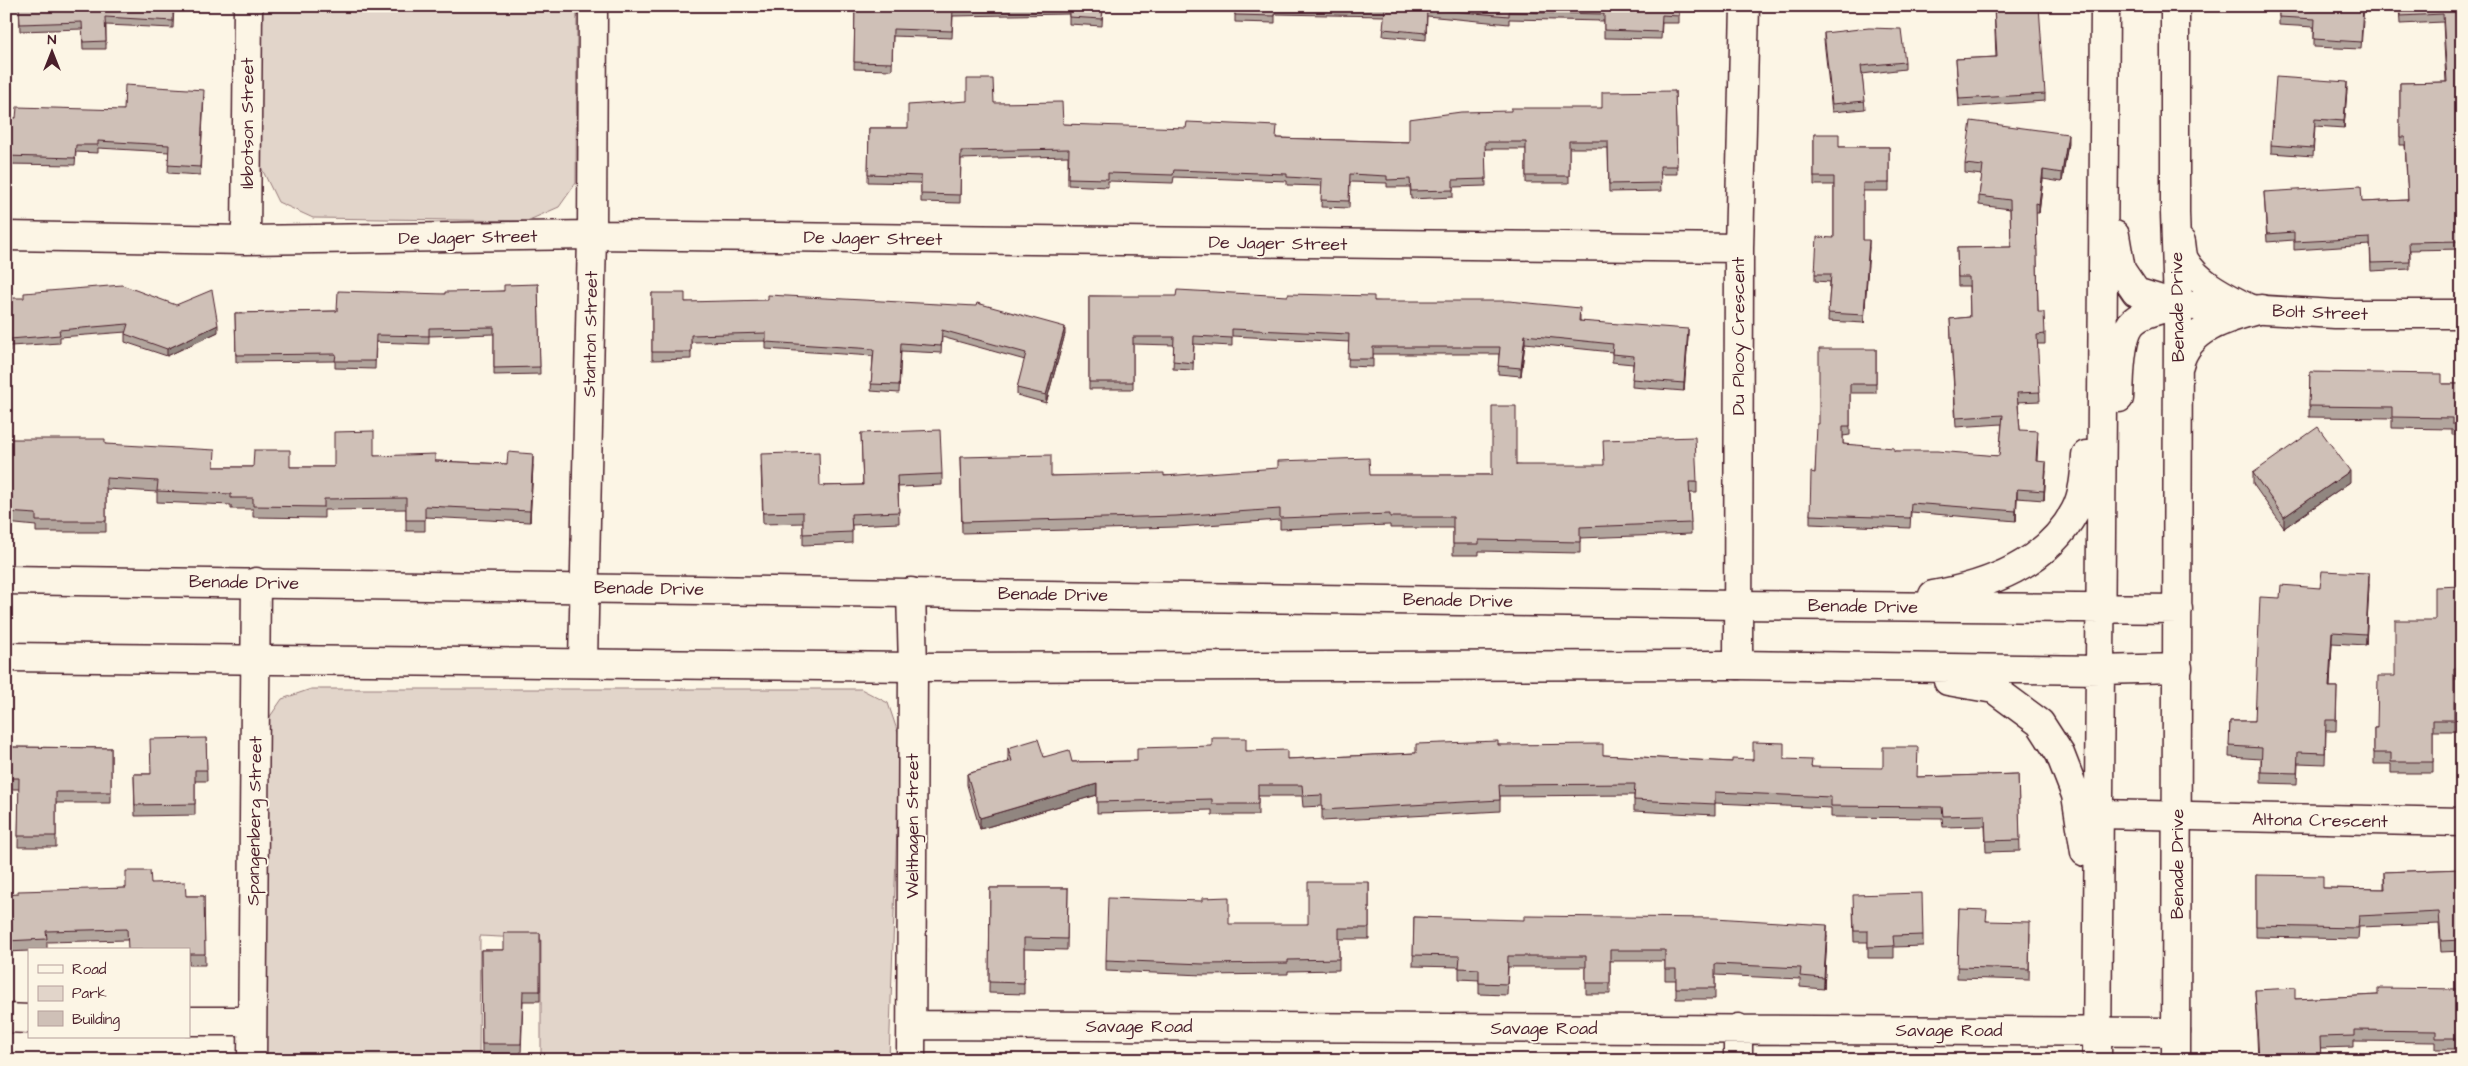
<svg xmlns="http://www.w3.org/2000/svg" width="2468" height="1066" viewBox="0 0 2468 1066" font-family="'Architects Daughter',sans-serif">
<style>
.green{fill:#e2d5ca;stroke:#967a7a}
.lines{fill:none;stroke-linecap:round;stroke-linejoin:round}
.minor-casing{stroke:#4a1f2b;stroke-width:31}
.tertiary-casing{stroke:#4a1f2b;stroke-width:31}
.minor{stroke:#fcf5e5;stroke-width:28}
.tertiary{stroke:#fcf5e5;stroke-width:28}
.wall{fill:#b2a59d;stroke:#4a1f2b}
.shaded-wall{fill:#918680;stroke:#4a1f2b}
.building{fill:#cfc0b7;stroke:#4a1f2b}
.labels{text-anchor:middle;stroke-width:4;stroke-linejoin:round;paint-order:stroke}
.street-label{font-size:18px;fill:#4a1f2b;stroke:#fcf5e5}
</style>
<rect width="100%" height="100%" fill="#fcf5e5"/>
<filter id="ink" filterUnits="userSpaceOnUse"><feTurbulence type="fractalNoise" baseFrequency=".02" numOctaves="2"/><feDisplacementMap in="SourceGraphic" scale="10" xChannelSelector="R" yChannelSelector="G"/><feConvolveMatrix kernelMatrix="1 2 1 2 8 2 1 2 1" color-interpolation-filters="sRGB"/></filter>
<g filter="url(#ink)">
<path class="green" d="M263,6h314l-1,177 -17,24 -32,14 -214,-3 -35,-16 -19,-39z
M311,689h550l27,14 12,36 -11,321h-348v-121l-61,-3 -1,124h-214l4,-342 13,-19z"/>
<g class="lines">
<defs>
<path id="minor" d="M6,236l240,4 346,-5 1147,13
M246,240l2,-234
M2178,305l157,9h127
M911,592l2,75 -2,393
M583,662l9,-427 1,-229
M1738,665l1,-417 6,-242
M2099,814l363,8
M6,1018l23,1
M189,1021h63
M912,1025l1264,7
M252,1060l4,-478
M1738,1060v-32"/>
<path id="tertiary" d="M2175,6v207l3,92 -2,755
M2115,235l6,35 15,22 42,13
M2181,242c1,6 1,14 4,19 13,23 42,36 63,47
M2179,365c9,-37 48,-47 82,-56
M2119,398c1,-19 0,-58 12,-74 10,-12 32,-15 47,-19
M6,580l1731,25 441,4
M1933,595c56,-10 113,-31 142,-84 9,-17 10,-38 11,-56
M6,657l907,10 825,-2 362,5 78,-2
M1948,681l46,8 46,34 20,31 16,41 9,57
M2097,1060l8,-1054"/>
</defs>
<use href="#minor" class="minor-casing"/>
<use href="#tertiary" class="tertiary-casing"/>
<use href="#minor" class="minor"/>
<use href="#tertiary" class="tertiary"/>
</g>
<path class="wall" d="M19,6h155l-1,22 -67,-3v24h-23l-1,-20 -62,2z
M855,6h248l-1,20 -33,-2v-10l-116,2 -1,22 -59,-2 -1,34 -38,-1z
M1235,6h444v17h-17l-1,16 -57,-1v-17l-95,-2v5l-82,-8 -1,24 -43,-4 2,-20 -110,-2v9l-40,-1z
M1994,6l51,88v7l-86,6 -3,-48 40,-2z
M2279,6h85l-3,43 -47,-2v-20l-35,-2z
M2399,6h63v243l-52,1v19l-39,2 -1,-26 -76,5v-10l-27,2 -3,-50 98,10 46,-2 -3,-55h-5v-62l46,-1 -3,-60 -43,2z
M1824,33l81,29v7l-43,5 3,35 -33,3 -8,-72z
M2347,89l-3,39 -29,-2 -2,30 -42,-3v-8z
M1675,91l2,83h-17l1,17 -52,1 -1,-44h-39v35h-43v-34h-41l1,37 -33,1v10l-42,2 -1,-12h-23v-4l-37,-1 -1,26 -28,-1 1,-21 -35,-1v-4l-113,-4 -1,6 -65,-2v6l-40,-2v-29l-107,3 -1,44 -39,-1v-19l-53,-1 1,-54h39l86,-25 69,21 214,14 132,4 193,-34z
M204,97l-4,78 -32,-2 1,-21 -71,-4v5l-22,-1 -1,13 -69,-1v-46h10l108,-8z
M1814,134l25,13h50v44h-26v49l6,7 -5,76 -36,-2 2,-39 -15,-1v-7l19,-36v-53h-20z
M2068,143l-6,39 -19,-3 -4,34h-3l2,99 7,22v10h-8l3,57 -22,1 2,28 18,10 -1,21 9,10 -2,29 -27,-2 -1,23 -105,-9 -1,16 -100,-4v-9l5,-42 4,-49 57,-75v44h-26v42l-7,1v8l51,7 105,5 3,-32 -46,3 -6,-108 20,-2 -1,-31h-11l-1,-38 54,-1 -1,-38 -31,-4v-9l3,-21 -17,-2v-9z
M538,284l2,90 -46,1v-41l-65,2v8l-53,-2 -1,27 -40,-1v-7l-99,1 -1,-49 102,-2 108,-17 59,-3z
M652,293l33,9 380,32 -19,69 -29,-8v-7l8,-28 -83,-23 -1,16 -40,-2 -2,42 -28,-2 2,-35 -107,-7v-8l-75,1v17l-39,1z
M1089,296l285,5 206,14v6l108,16 -4,54 -52,-4 1,-23 -21,-2v-10l-87,-9 -4,33 -23,-2 1,-20h-126v13l-25,-1 1,-24 -117,-6v10l-38,-2 -1,26 -20,-1 1,-24 -41,-1v45h-44z
M6,298l212,34 -51,24 -42,-14v-8l1,-2 -66,5v6l-50,3v5h-4z
M2310,372l132,12h20v51h-10v-6l-60,-1v-10l-83,-1z
M861,433l81,41v11l-44,2 1,36 -47,2v18l-49,2v-22l-40,1 -2,-58 59,20 43,-1z
M6,439l99,5 109,23h120l40,-11 61,5 72,3 26,1 -3,57 -105,-5v14h-19v-22l-82,1v8l-71,-1v-8h-22v-4l-74,-3v-10l-51,-3v43h-70v-6l-30,-3z
M960,457l91,19 441,-1 24,-10 181,17v11h-7l1,41 -111,4v15l-101,-2v4h-26v-27h-63v-3l-110,4v-9l-104,7 -214,6z
M2253,473l97,9 -66,46 -31,-44z
M2369,584l-3,61 -34,-2 -2,44h7l-1,44h-10l-1,33 -27,-1 -1,21 -36,-1v-24l-32,-2 1,-36h25l25,-123 40,-10z
M2462,586v93h-8v52h-21v42h-42v-9h-17v-36h3l18,-52z
M6,731l1,16 104,1v55h-55v44h-38l1,-58h-13z
M206,738l1,43h-12v34l-60,1 -1,-42h17z
M1498,745l105,10 129,7 21,-2 31,-1 28,8 105,10 101,-3 2,77 -34,1 -1,-26 -42,1 -1,-9 -111,-1v-9l-116,-5v12l-81,-4v-16l-134,1v15l-178,10v-15l-19,1 -1,-11h-44v19h-46v-5l-115,3v-18l-117,34 -13,-44v-11l42,-12 -1,-3v-11l36,9 28,5 65,-1 109,-10 41,8 129,-6z
M2462,869v82l-21,1 -2,-28 -80,3 -1,12 -102,-2v-62l67,13 61,1v-17z
M1369,882v57h-30v31l-51,1v3l-85,1 -97,-4v-11l202,-36z
M151,883l35,13h18l1,69h-16v-15l-62,-10 -80,2v8h-18v1l-23,1v-57l120,-7z
M990,888h78l-1,62 -43,-1v45l-35,-1z
M1853,906l70,29v11l-29,1v11h-26v-16h-14z
M1959,909l28,12 43,12 -1,47 -72,-2z
M1414,917l413,19 -3,53 -24,-2v-8l-85,-4v24h-39v-19h-11v-19h-55v33h-24v-27h-78l-1,28 -28,-1v-14l-20,-1v-12l-46,-1z
M540,933v68h-17l-2,53h-39l-1,-104h23z
M2462,989v60h-26v-7l-82,-1v6l-34,1 1,12h-63l-3,-70 40,9 83,-4z"/>
<path class="shaded-wall" d="M2347,82v7l-3,39v-7z
M2068,134v9l-6,39v-9z
M2043,170v9l-4,34v-9z
M1869,240v7l-5,76v-8z
M218,325v7l-51,24v-7z
M1065,327v7l-19,69v-8z
M1688,329v8l-4,54v-8z
M1525,335v8l-4,33v-8z
M533,454v11l-3,57v-11z
M2046,462v9l-2,29v-9z
M2350,471v11l-66,46v-11z
M2017,489v9l-1,23v-10z
M2369,573v11l-3,61v-11z
M2332,632v11l-3,55v-11z
M1097,784v11l-117,34v-11z
M1827,925v11l-3,53v-11z"/>
<path class="building" d="M19,6h154v15l-68,-4 1,24 -23,1 -1,-20 -62,2z
M855,6h248l-1,13 -33,-2v-11l-116,2 -1,23 -59,-2 -1,34 -38,-1z
M1235,6h40v10l-40,-1z
M1283,6h396v10l-17,-1 -1,17 -57,-2v-16l-95,-2v4l-82,-7 -1,24 -43,-4 2,-21z
M1994,6h45l6,88 -86,5 -3,-40 41,-2z
M2279,6h84l-2,36 -47,-3 1,-20 -36,-2z
M2400,6h62v235l-53,1 1,20 -39,1 -1,-25 -76,4v-10l-27,2 -3,-42 97,-6 1,16 46,-2 -3,-63h-5v-54l47,-1 -4,-68 -43,2z
M1869,28l32,1 4,33 -44,4 4,35 -33,3 -8,-71z
M2276,77l71,5 -3,39 -29,-2 -2,29 -42,-3z
M967,79h26l1,24 68,-1 1,22 123,4 1,-6 90,4 -1,12 133,4v-23l52,-7 50,-1v-3h91v-16l73,-1 2,75h-17l1,17 -52,1 -1,-43h-39v35h-43v-34h-41l1,37 -33,1v10l-42,1 -1,-12 -23,1v-4l-37,-2 -1,27 -28,-1 1,-21 -35,-2v-3l-113,-4 -1,5 -65,-2v6l-40,-1 1,-29 -108,2 -1,44 -39,-1v-18l-53,-2 1,-46h39v-23l59,-4z
M125,85l79,5 -4,77 -32,-2 1,-20 -71,-4v4h-22l-1,13 -69,-2v-38h10l1,-11 107,3z
M1971,121l97,13 -6,39 -19,-3 -4,34 -3,-1 2,109h6l1,22 -8,1 3,57 -23,1 3,37 18,1 -2,30 10,1 -2,29 -27,-2 -1,22 -105,-8 -1,15 -100,-3 1,-43 4,1 2,-49h2v-75h57v35h-26v42h-7v18l51,4v3h43l62,5 4,-41 -47,3 -6,-99 20,-2 -1,-40h-11l-1,-29 54,-1 -1,-47 -31,-4 4,-30 -18,-2z
M1814,134h25v13h50v36h-26v57h6l-5,75 -36,-2 3,-39h-16l2,-37 17,1v-61h-20z
M538,284l2,83 -46,1v-41l-65,1v8l-53,-1 -1,26h-40l1,-7 -100,1 -1,-42 102,-2 1,-20 107,3v-2l59,-1v-6z
M122,285l54,20 36,-15 6,35 -51,24 -42,-15 3,-10 -69,6 1,5 -50,4v4h-4v-45h18v-5z
M1177,290l111,6v-2l86,2v5h135l71,7 -1,13 109,8 -4,54 -52,-4 2,-23 -22,-2 1,-10 -88,-9 -4,33 -23,-2 2,-19h-127v12h-25l1,-25 -117,-5v9l-38,-2 -1,27 -20,-2 1,-24h-41v45h-44v-86h87z
M652,293h33v9l83,-2v-5l208,11 1,-3 88,24 -19,68 -29,-7 9,-35 -84,-23 -1,16 -40,-3 -2,42 -28,-1 3,-35 -108,-7v-9l-75,2v17h-39z
M2310,372l132,2v10h20v40h-10v-6l-60,-1v-10l-83,-1z
M1492,406h24v59h88l-1,-25 92,-3 2,45h-8l2,41 -111,4v15l-101,-2v4h-26v-27h-63v-3l-110,4v-9l-104,7 -214,6 -2,-65 91,-2v21l113,-3v3l114,-8v-7l91,-3 1,17h122z
M2318,427l32,44 -66,46 -31,-44z
M940,430l2,44 -45,2 2,36 -48,2 1,18 -49,2v-22l-40,1 -2,-59 58,-2 1,34 43,-1 -2,-52z
M374,431v25l61,-2v7l72,3 1,-12 25,2 -3,57 -105,-5v14h-19v-22l-82,1v8l-71,-1v-8h-22v-4l-74,-3 1,-10 -52,-3v43h-70v-7l-30,-2v-73h99v5l110,6 -1,17h39l1,-17h36v17h44v-35z
M2322,571l47,2 -3,61 -34,-2 -3,55h8l-1,33h-10l-1,33 -27,-1 -1,21 -36,-1 1,-24 -33,-2 1,-25h25l5,-124 20,1 1,-13 39,3z
M2462,586v82h-8v52h-21v42h-42v-9h-17v-25h3l1,-52h17v-56h40v-33z
M6,731l1,16 104,1v44h-55v44h-38l1,-58h-13z
M206,738l1,32h-12v34l-60,1 -1,-31h17l-1,-35z
M1212,738h34v13l41,-1v9l129,-6v-9l82,-3v4l105,-1v11l129,7v-3l21,1v-18l31,1v16l28,1 -1,7 72,1v-21h35l-1,30 101,-3 2,66 -34,1 -1,-26 -42,1 -1,-9 -111,-1v-9l-116,-5v12l-81,-4 1,-16 -136,1 1,15 -178,10v-15l-19,1 -1,-11h-44v19h-46v-5l-115,3v-18l-117,34 -13,-44 45,-13 -4,-13 30,-9 6,18 25,-7 3,12 65,-1v-13l75,-2z
M2462,869v71l-21,1 -2,-29 -80,4 -1,12 -102,-2v-51l67,1v12l62,1 -1,-17z
M126,871h24l1,12 34,-1 1,14h18l1,58h-16v-4h-61l-1,-21 -81,2 1,8 -41,2v-46l12,-1v-3l108,-3z
M1308,882h61v46h-30v31l-51,1v3l-85,1 -97,-4 2,-62 94,3v-3l27,-1v27h79z
M990,888h78l-1,51 -43,-1v45l-35,-1z
M1922,893l1,42 -30,1 1,10 -26,1v-16h-14l-1,-36z
M1959,909l28,1 -1,11 44,1 -1,47 -72,-2z
M1524,916l191,2 112,7 -3,53 -24,-2 1,-8 -86,-4v24h-39v-19h-11v-19h-55v33h-24v-27h-78l-1,28 -28,-1v-14l-20,-1 1,-12 -47,-1 1,-38 110,3z
M504,933h36v58h-17l-2,53h-39l-1,-94h23z
M2295,988v11l83,-4v-7l84,1v49h-26v-7l-82,-1v6l-34,1 1,23h-62l-4,-70z"/>
</g>
<g class="labels">
<g class="street-label">
<text transform="translate(247 123) rotate(-90)" y="6">Ibbotson Street</text>
<text transform="translate(468 237) rotate(-1)" y="6">De Jager Street</text>
<text transform="translate(873 238) rotate(1)" y="6">De Jager Street</text>
<text transform="translate(1278 243) rotate(1)" y="6">De Jager Street</text>
<text transform="translate(2177 307) rotate(-91)" y="6">Benade Drive</text>
<text transform="translate(2320 312) rotate(2)" y="6">Bolt Street</text>
<text transform="translate(590 334) rotate(-89)" y="6">Stanton Street</text>
<text transform="translate(1738 336) rotate(-90)" y="6">Du Plooy Crescent</text>
<text transform="translate(244 582) rotate(1)" y="6">Benade Drive</text>
<text transform="translate(649 588) rotate(1)" y="6">Benade Drive</text>
<text transform="translate(1053 594) rotate(1)" y="6">Benade Drive</text>
<text transform="translate(1458 600) rotate(1)" y="6">Benade Drive</text>
<text transform="translate(1863 606) rotate(1)" y="6">Benade Drive</text>
<text transform="translate(2320 820) rotate(1)" y="6">Altona Crescent</text>
<text transform="translate(254 821) rotate(-89)" y="6">Spangenberg Street</text>
<text transform="translate(912 826) rotate(-90)" y="6">Welthagen Street</text>
<text transform="translate(2177 864) rotate(-90)" y="6">Benade Drive</text>
<text x="1139" y="1032">Savage Road</text>
<text x="1544" y="1034">Savage Road</text>
<text x="1949" y="1036">Savage Road</text>
</g>
</g>
<rect width="2468" height="1066" fill="none" stroke="#fcf5e5" stroke-width="25"/>
<rect x="12" y="12" width="2443" height="1041" fill="none" stroke="#4a1f2b" stroke-width="2" filter="url(#ink)"/>
<rect x="28" y="948" width="162" height="90" fill="#fcf5e5" stroke="#b59f9b"/>
<rect x="38" y="965" width="25" height="8" fill="#fcf5e5" stroke="#b59f9b"/>
<text x="72" y="974" font-size="15" fill="#4a1f2b">Road</text>
<rect x="38" y="986" width="25" height="15" fill="#e2d5ca" stroke="#b59f9b"/>
<text x="72" y="998" font-size="15" fill="#4a1f2b">Park</text>
<rect x="38" y="1011" width="25" height="15" fill="#cfc0b7" stroke="#b59f9b"/>
<text x="72" y="1024" font-size="15" fill="#4a1f2b">Building</text>
<g transform="translate(52 52)" stroke="#fcf5e5" stroke-width="4" paint-order="stroke">
<path d="M0-4L9 19L0 12L-9 19Z" fill="#4a1f2b"/>
<text y="-8" font-size="14" font-weight="bold" text-anchor="middle" fill="#4a1f2b">N</text>
</g>
</svg>
